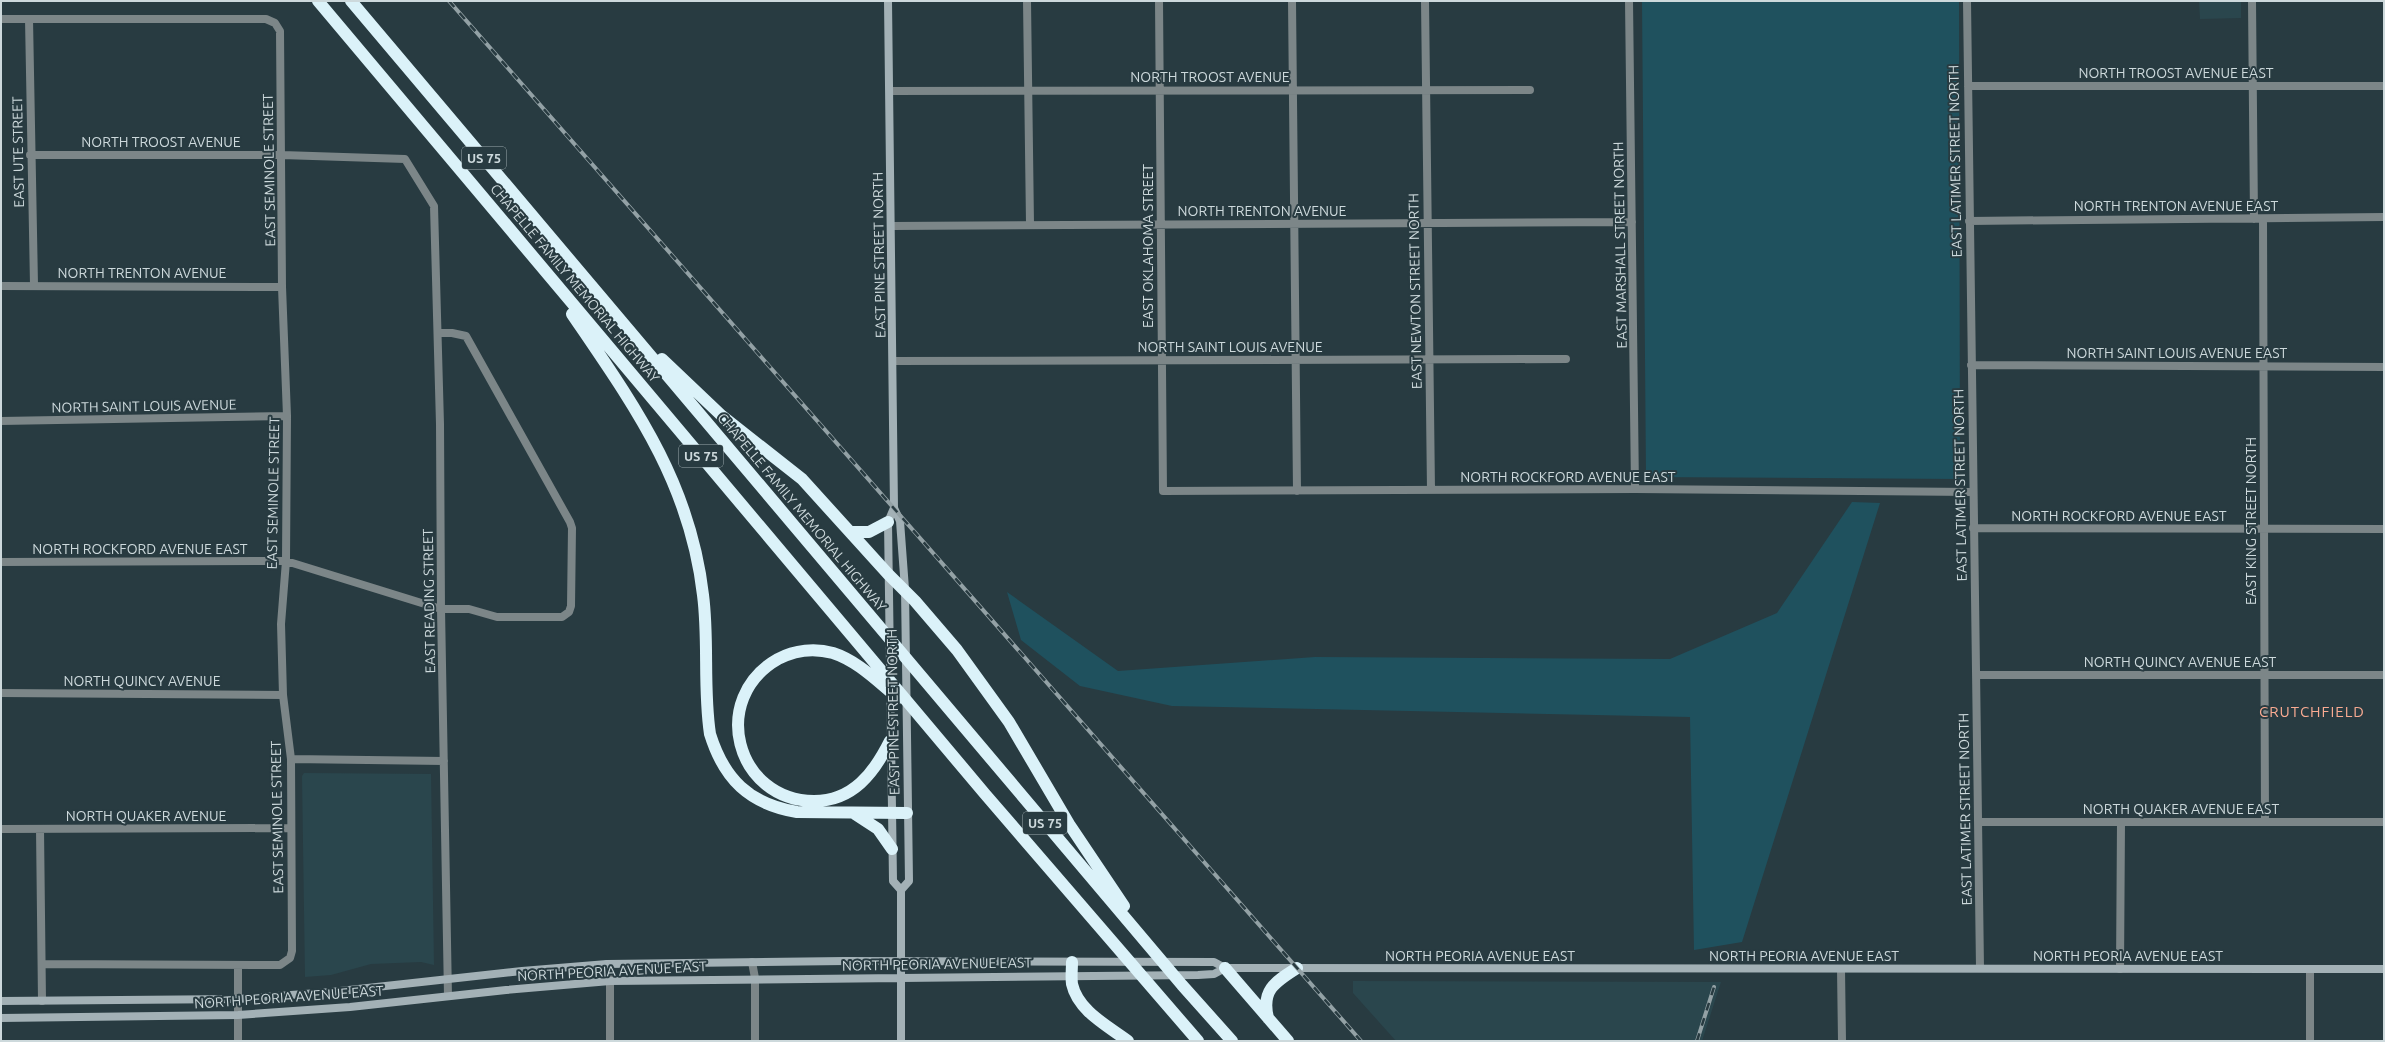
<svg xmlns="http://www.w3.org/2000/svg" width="2385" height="1042" viewBox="0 0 2385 1042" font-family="Ubuntu,sans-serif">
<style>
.built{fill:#2a464d}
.green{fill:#1f515e}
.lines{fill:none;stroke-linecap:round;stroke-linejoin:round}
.street{stroke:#7c8688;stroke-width:8}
.secondary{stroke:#a3b1b6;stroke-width:8}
.highway{stroke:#dbf2f9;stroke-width:12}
.rail-casing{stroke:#93a1a5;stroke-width:4}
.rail{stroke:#283b41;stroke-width:2.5;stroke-dasharray:8;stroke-linecap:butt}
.labels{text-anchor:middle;stroke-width:4;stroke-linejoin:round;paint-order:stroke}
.shield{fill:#283b41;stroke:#9caaae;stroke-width:1}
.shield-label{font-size:13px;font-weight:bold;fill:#cdd9dc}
.street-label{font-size:14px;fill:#cdd9dc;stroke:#283b41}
.neighbourhood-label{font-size:15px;letter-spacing:1px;fill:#faab92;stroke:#283b41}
</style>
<rect width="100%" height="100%" fill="#283b41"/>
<path class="built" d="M2199,1h42v17l-41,1z
M304,773l127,1 3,191 -13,-3 -50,2 -40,11 -26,2 -3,-201z
M1353,981l368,1 -19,59h-306l-43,-48z"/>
<path class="green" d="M1642,1h317l1,478 -314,-2z
M1852,502l28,1 -138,439 -48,8 -4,-233 -518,-11 -92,-20 -59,-46 -14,-48 111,79 197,-14 355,2 107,-46z"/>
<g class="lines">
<path class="street" d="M1027,1l3,223
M1159,1l4,490 472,-2 337,3
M1292,1l5,490
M1425,1l6,489
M1629,1l6,488
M1967,1l13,967
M2252,1l2,218
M1,19h265l9,4 5,8 2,256 5,129 -1,145 -5,63 2,71 8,64 1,192 -2,7 -10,7 -238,-1
M29,19l5,266
M1968,86h416
M890,91l640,-1
M30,155h252l123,4 29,47 6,218 1,185 7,387
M2263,219l2,603
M1969,221l415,-4
M892,226l740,-4
M1,286l281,1
M894,361l672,-2
M1971,365l413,2
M1,421l286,-5
M1973,528l411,1
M1,562l285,-1 155,48h28l28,8h65l7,-5 2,-6 1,-78 -2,-6 -104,-186 -14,-3h-14
M1976,675h408
M1,693l282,2
M291,759l153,2
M1978,822h406
M1,829l290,-1
M40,829l2,172
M752,962l3,16v63
M607,964l3,17v60
M1841,969l1,72
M2120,969l1,-147
M238,1041v-76
M2310,1041v-72"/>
<path class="secondary" d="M888,1l6,507 -6,14 5,359 8,9v151
M894,508l6,13 5,68 4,292 -8,9
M1,1001l237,-2 93,-7 191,-21 85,-7 238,-3 369,1 11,6h14l1145,1
M1,1018l237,-3 112,-8 156,-17 104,-9 588,-6 16,-1 11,-6"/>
<path class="highway" d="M318,1l667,793 213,247
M351,1l831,984 50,56
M572,314c62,91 118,168 131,281 6,46 0,93 7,139 14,45 39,70 87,78l110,1
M662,359l60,57 80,63 86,95 27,27 42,49 52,72 60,102 55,82
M851,532h18l19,-10
M890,741c-16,32 -37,60 -76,60 -79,-1 -105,-103 -36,-142 17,-9 37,-11 55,-6 25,8 45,29 65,45
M855,814l23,15 14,20
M1072,962c0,7 -1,15 0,22 6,27 36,42 56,57
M1225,968l63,73
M1268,1018c-7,-28 7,-36 29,-50"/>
<defs>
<path id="rail" d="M449,1l912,1040
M1697,1041l17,-54"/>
</defs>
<use href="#rail" class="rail-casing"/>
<use href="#rail" class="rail"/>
</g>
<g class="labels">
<g class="shield">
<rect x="462" y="147" width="44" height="22" rx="3"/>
<rect x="679" y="445" width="44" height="22" rx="3"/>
<rect x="1023" y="812" width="44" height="22" rx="3"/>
</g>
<g class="shield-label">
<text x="484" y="163">US 75</text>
<text x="701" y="461">US 75</text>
<text x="1045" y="828">US 75</text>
</g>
<g class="street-label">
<text x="2176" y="78">NORTH TROOST AVENUE EAST</text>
<text x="1210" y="82">NORTH TROOST AVENUE</text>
<text x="161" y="147">NORTH TROOST AVENUE</text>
<text transform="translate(18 152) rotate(-91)" y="5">EAST UTE STREET</text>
<text transform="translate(1955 161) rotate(-91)" y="5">EAST LATIMER STREET NORTH</text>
<text transform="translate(269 170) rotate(-91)" y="5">EAST SEMINOLE STREET</text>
<text x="2176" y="211">NORTH TRENTON AVENUE EAST</text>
<text x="1262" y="216">NORTH TRENTON AVENUE</text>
<text transform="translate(1620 245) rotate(-91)" y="5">EAST MARSHALL STREET NORTH</text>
<text transform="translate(1148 246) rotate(-90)" y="5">EAST OKLAHOMA STREET</text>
<text transform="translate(879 255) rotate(-91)" y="5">EAST PINE STREET NORTH</text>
<text x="142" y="278">NORTH TRENTON AVENUE</text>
<text transform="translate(575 283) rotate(50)" y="5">CHAPELLE FAMILY MEMORIAL HIGHWAY</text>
<text transform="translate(1415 291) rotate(-91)" y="5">EAST NEWTON STREET NORTH</text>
<text x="1230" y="352">NORTH SAINT LOUIS AVENUE</text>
<text x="2177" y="358">NORTH SAINT LOUIS AVENUE EAST</text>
<text transform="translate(144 406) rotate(-1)" y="5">NORTH SAINT LOUIS AVENUE</text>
<text x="1568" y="482">NORTH ROCKFORD AVENUE EAST</text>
<text transform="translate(1960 485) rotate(-91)" y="5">EAST LATIMER STREET NORTH</text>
<text transform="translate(273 493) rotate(-89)" y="5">EAST SEMINOLE STREET</text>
<text transform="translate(802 512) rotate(50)" y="5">CHAPELLE FAMILY MEMORIAL HIGHWAY</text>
<text x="2119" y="521">NORTH ROCKFORD AVENUE EAST</text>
<text transform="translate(2251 521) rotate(-90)" y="5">EAST KING STREET NORTH</text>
<text x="140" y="554">NORTH ROCKFORD AVENUE EAST</text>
<text transform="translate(429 601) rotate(-91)" y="5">EAST READING STREET</text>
<text x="2180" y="667">NORTH QUINCY AVENUE EAST</text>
<text x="142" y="686">NORTH QUINCY AVENUE</text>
<text transform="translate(893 712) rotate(-91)" y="5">EAST PINE STREET NORTH</text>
<text transform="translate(1965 809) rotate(-91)" y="5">EAST LATIMER STREET NORTH</text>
<text x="2181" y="814">NORTH QUAKER AVENUE EAST</text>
<text x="146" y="821">NORTH QUAKER AVENUE</text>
<text transform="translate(277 817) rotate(-91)" y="5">EAST SEMINOLE STREET</text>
<text x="1480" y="961">NORTH PEORIA AVENUE EAST</text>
<text x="1804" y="961">NORTH PEORIA AVENUE EAST</text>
<text x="2128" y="961">NORTH PEORIA AVENUE EAST</text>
<text transform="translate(937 964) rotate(-1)" y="5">NORTH PEORIA AVENUE EAST</text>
<text transform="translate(612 971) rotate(-3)" y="5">NORTH PEORIA AVENUE EAST</text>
<text transform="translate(289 997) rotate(-4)" y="5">NORTH PEORIA AVENUE EAST</text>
</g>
<g class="neighbourhood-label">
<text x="2312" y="717">CRUTCHFIELD</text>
</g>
</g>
<rect width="2385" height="1042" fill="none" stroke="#cdd9dc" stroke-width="4"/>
</svg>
